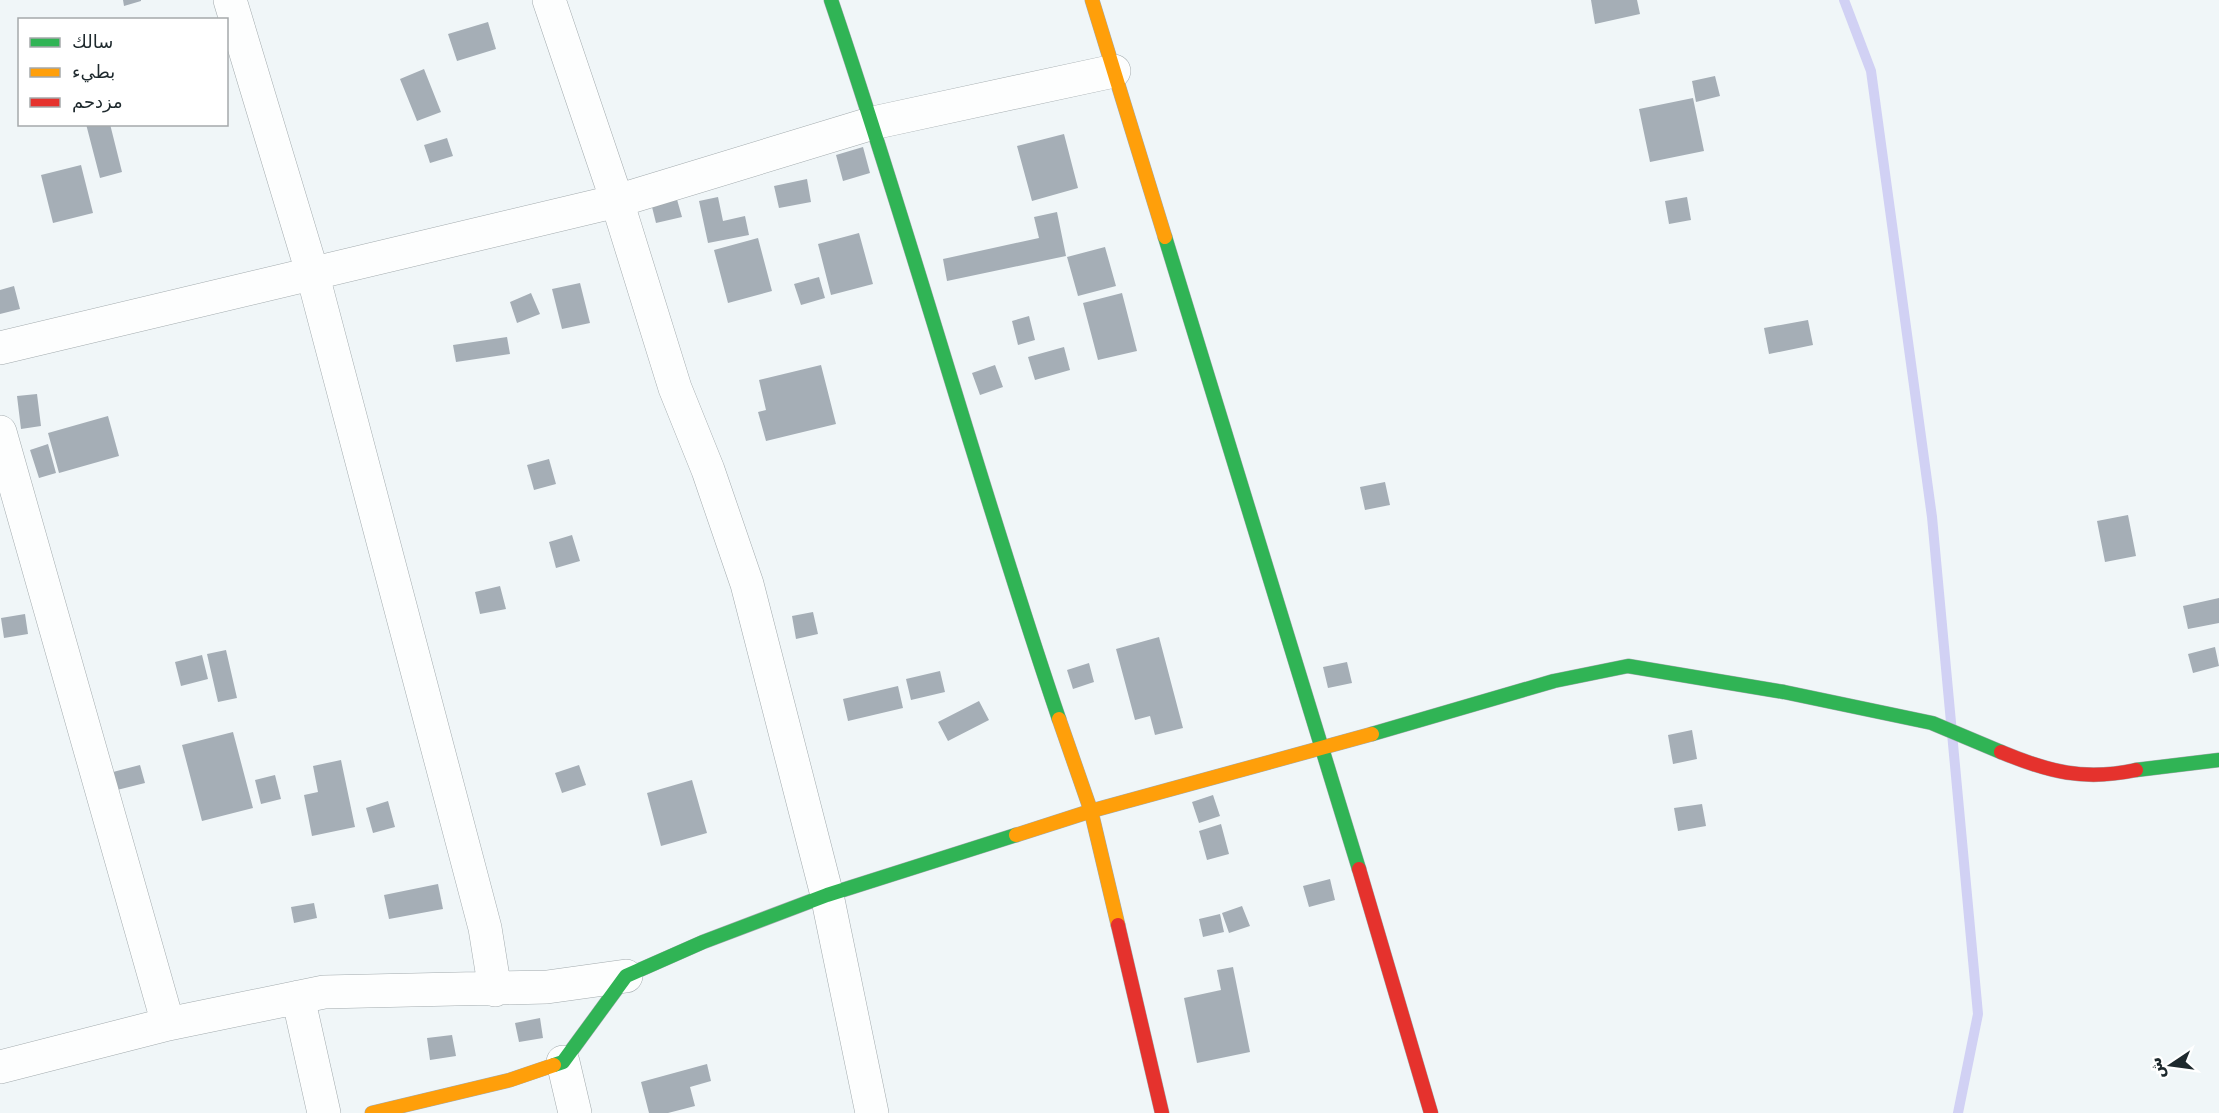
<svg xmlns="http://www.w3.org/2000/svg" width="2219" height="1113" viewBox="0 0 2219 1113" font-family="'DejaVu Sans','Noto Naskh Arabic',sans-serif">
<style>
.lines{fill:none;stroke-linecap:round;stroke-linejoin:round}
.stream{stroke:#d1d1f4;stroke-width:10}
.building{fill:#a5aeb6}
.street-casing{stroke:#a3abae;stroke-width:34}
.fast-casing{stroke:#a3abae;stroke-width:15}
.slow-casing{stroke:#a3abae;stroke-width:15}
.jam-casing{stroke:#a3abae;stroke-width:15}
.street{stroke:#fdfefe;stroke-width:33}
.fast{stroke:#30b455;stroke-width:14}
.slow{stroke:#ff9f0a;stroke-width:14}
.jam{stroke:#e5322d;stroke-width:14}
</style>
<rect width="100%" height="100%" fill="#f0f6f8"/>
<g class="lines">
<path class="stream" d="M1844,0l27,71 61,446 46,497 -20,99"/>
</g>
<path class="building" d="M123,0h18v1l-17,5z
M1591,0h46l3,14 -45,10z
M488,22l8,27 -39,12 -9,-27z
M424,69l17,43 -24,9 -17,-42z
M1715,76l5,20 -24,6 -4,-21z
M1693,98l11,53 -54,11 -11,-53z
M86,124h24l12,48 -22,6z
M1064,134l14,54 -46,13 -15,-55z
M447,138l6,18 -23,7 -6,-18z
M863,147l7,26 -27,8 -7,-26z
M81,165l12,48 -40,10 -12,-48z
M807,179l4,23 -32,6 -5,-22z
M676,196l6,21 -26,6 -5,-20z
M718,197l5,24 22,-5 4,19 -41,8 -9,-42z
M1687,197l4,23 -22,4 -4,-23z
M1057,212l9,44 -119,25 -4,-22 96,-21 -5,-21z
M859,233l14,51 -42,11 -13,-51z
M758,238l14,53 -44,12 -14,-53z
M1105,247l11,39 -38,10 -11,-39z
M819,277l6,21 -24,7 -7,-21z
M580,283l10,40 -28,6 -10,-40z
M14,286l6,23 -20,5v-24z
M531,293l9,21 -23,9 -7,-21z
M1122,293l15,58 -39,9 -15,-57z
M1029,316l6,24 -17,5 -6,-24z
M1808,320l5,25 -44,9 -5,-26z
M507,337l3,17 -54,8 -3,-17z
M1064,347l6,23 -35,10 -7,-23z
M821,365l15,59 -70,17 -8,-29 8,-2 -7,-30z
M995,365l8,22 -23,8 -8,-22z
M37,394l4,32 -20,3 -4,-33z
M108,416l11,40 -60,17 -11,-40z
M48,444l8,29 -17,5 -9,-28z
M549,459l7,25 -22,6 -7,-25z
M1385,482l5,23 -25,5 -5,-23z
M2128,515l8,41 -31,6 -8,-41z
M572,535l8,26 -24,7 -7,-26z
M500,586l6,23 -26,5 -5,-22z
M2219,598v25l-31,6 -5,-23z
M813,612l5,22 -22,5 -4,-23z
M25,614l3,20 -24,4 -3,-20z
M1159,637l24,91 -28,7 -5,-19 -15,4 -19,-71z
M2215,647l4,19 -26,7 -5,-19z
M226,650l11,48 -19,4 -11,-48z
M202,655l6,24 -27,7 -6,-24z
M1347,662l5,21 -24,5 -5,-21z
M1089,663l5,19 -21,7 -6,-19z
M940,671l5,21 -34,8 -5,-21z
M898,686l5,22 -55,13 -5,-22z
M979,701l10,19 -41,21 -10,-19z
M1692,730l5,29 -24,5 -5,-29z
M233,732l20,76 -51,13 -20,-76z
M341,760l14,67 -43,9 -8,-41 14,-3 -5,-26z
M140,765l5,18 -28,7 -4,-18z
M579,765l7,20 -24,8 -7,-20z
M275,775l6,24 -20,5 -6,-24z
M692,780l15,53 -46,13 -14,-53z
M1213,795l7,21 -21,7 -7,-21z
M388,801l7,26 -22,6 -7,-25z
M1702,804l4,22 -28,5 -4,-23z
M1221,824l8,30 -22,6 -8,-29z
M1330,879l5,21 -26,7 -6,-21z
M438,884l5,25 -54,10 -5,-24z
M314,903l3,15 -23,5 -3,-16z
M1242,906l8,20 -21,7 -7,-20z
M1220,914l4,18 -21,5 -4,-18z
M1233,967l17,85 -53,11 -13,-65 37,-8 -4,-20z
M540,1018l3,20 -24,4 -4,-19z
M452,1035l4,21 -26,4 -3,-22z
M707,1064l4,17 -21,6 5,19 -27,7h-19l-8,-31z"/>
<g class="lines">
<defs>
<path id="street" d="M230,0l82,272 173,656 10,62
M549,0l68,201 58,187 33,82 39,114 80,311 45,218
M0,348l617,-147 256,-78 241,-52
M0,432l168,592
M298,997l26,116
M563,1062l12,51
M0,1067l168,-43 156,-32 223,-5 79,-11"/>
<path id="fast" d="M831,0c81,238 147,481 228,719
M1165,237l194,632
M1372,734l182,-53 74,-15 156,26 148,31 69,29
M2136,770l83,-10
M554,1065l9,-3 63,-86 77,-34 124,-47 189,-60"/>
<path id="slow" d="M1092,0l73,237
M1059,719l32,92 27,114
M1016,835l75,-24 281,-77
M372,1113l138,-33 44,-15"/>
<path id="jam" d="M2001,752c48,20 83,29 135,18
M1359,869l72,244
M1118,925l44,188"/>
</defs>
<use href="#street" class="street-casing"/>
<use href="#fast" class="fast-casing"/>
<use href="#slow" class="slow-casing"/>
<use href="#jam" class="jam-casing"/>
<use href="#street" class="street"/>
<use href="#fast" class="fast"/>
<use href="#slow" class="slow"/>
<use href="#jam" class="jam"/>
</g>
<rect x="18" y="18" width="210" height="108" fill="#ffffff" stroke="#a5a9ab" stroke-width="1.5"/>
<rect x="30" y="38" width="30" height="9" fill="#30b455" stroke="#a5a9ab" stroke-width="1.5"/>
<text x="72" y="48" font-size="18" fill="#1e292d">سالك</text>
<rect x="30" y="68" width="30" height="9" fill="#ff9f0a" stroke="#a5a9ab" stroke-width="1.5"/>
<text x="72" y="78" font-size="18" fill="#1e292d">بطيء</text>
<rect x="30" y="98" width="30" height="9" fill="#e5322d" stroke="#a5a9ab" stroke-width="1.5"/>
<text x="72" y="108" font-size="18" fill="#1e292d">مزدحم</text>
<g transform="translate(2171 1065) rotate(257)" stroke="#ffffff" stroke-width="4.5" paint-order="stroke">
<path d="M0-4.5L10 22L0 15L-10 22Z" fill="#1e292d"/>
<text y="-9" font-size="16" font-weight="bold" text-anchor="middle" fill="#1e292d">ش</text>
</g>
</svg>
